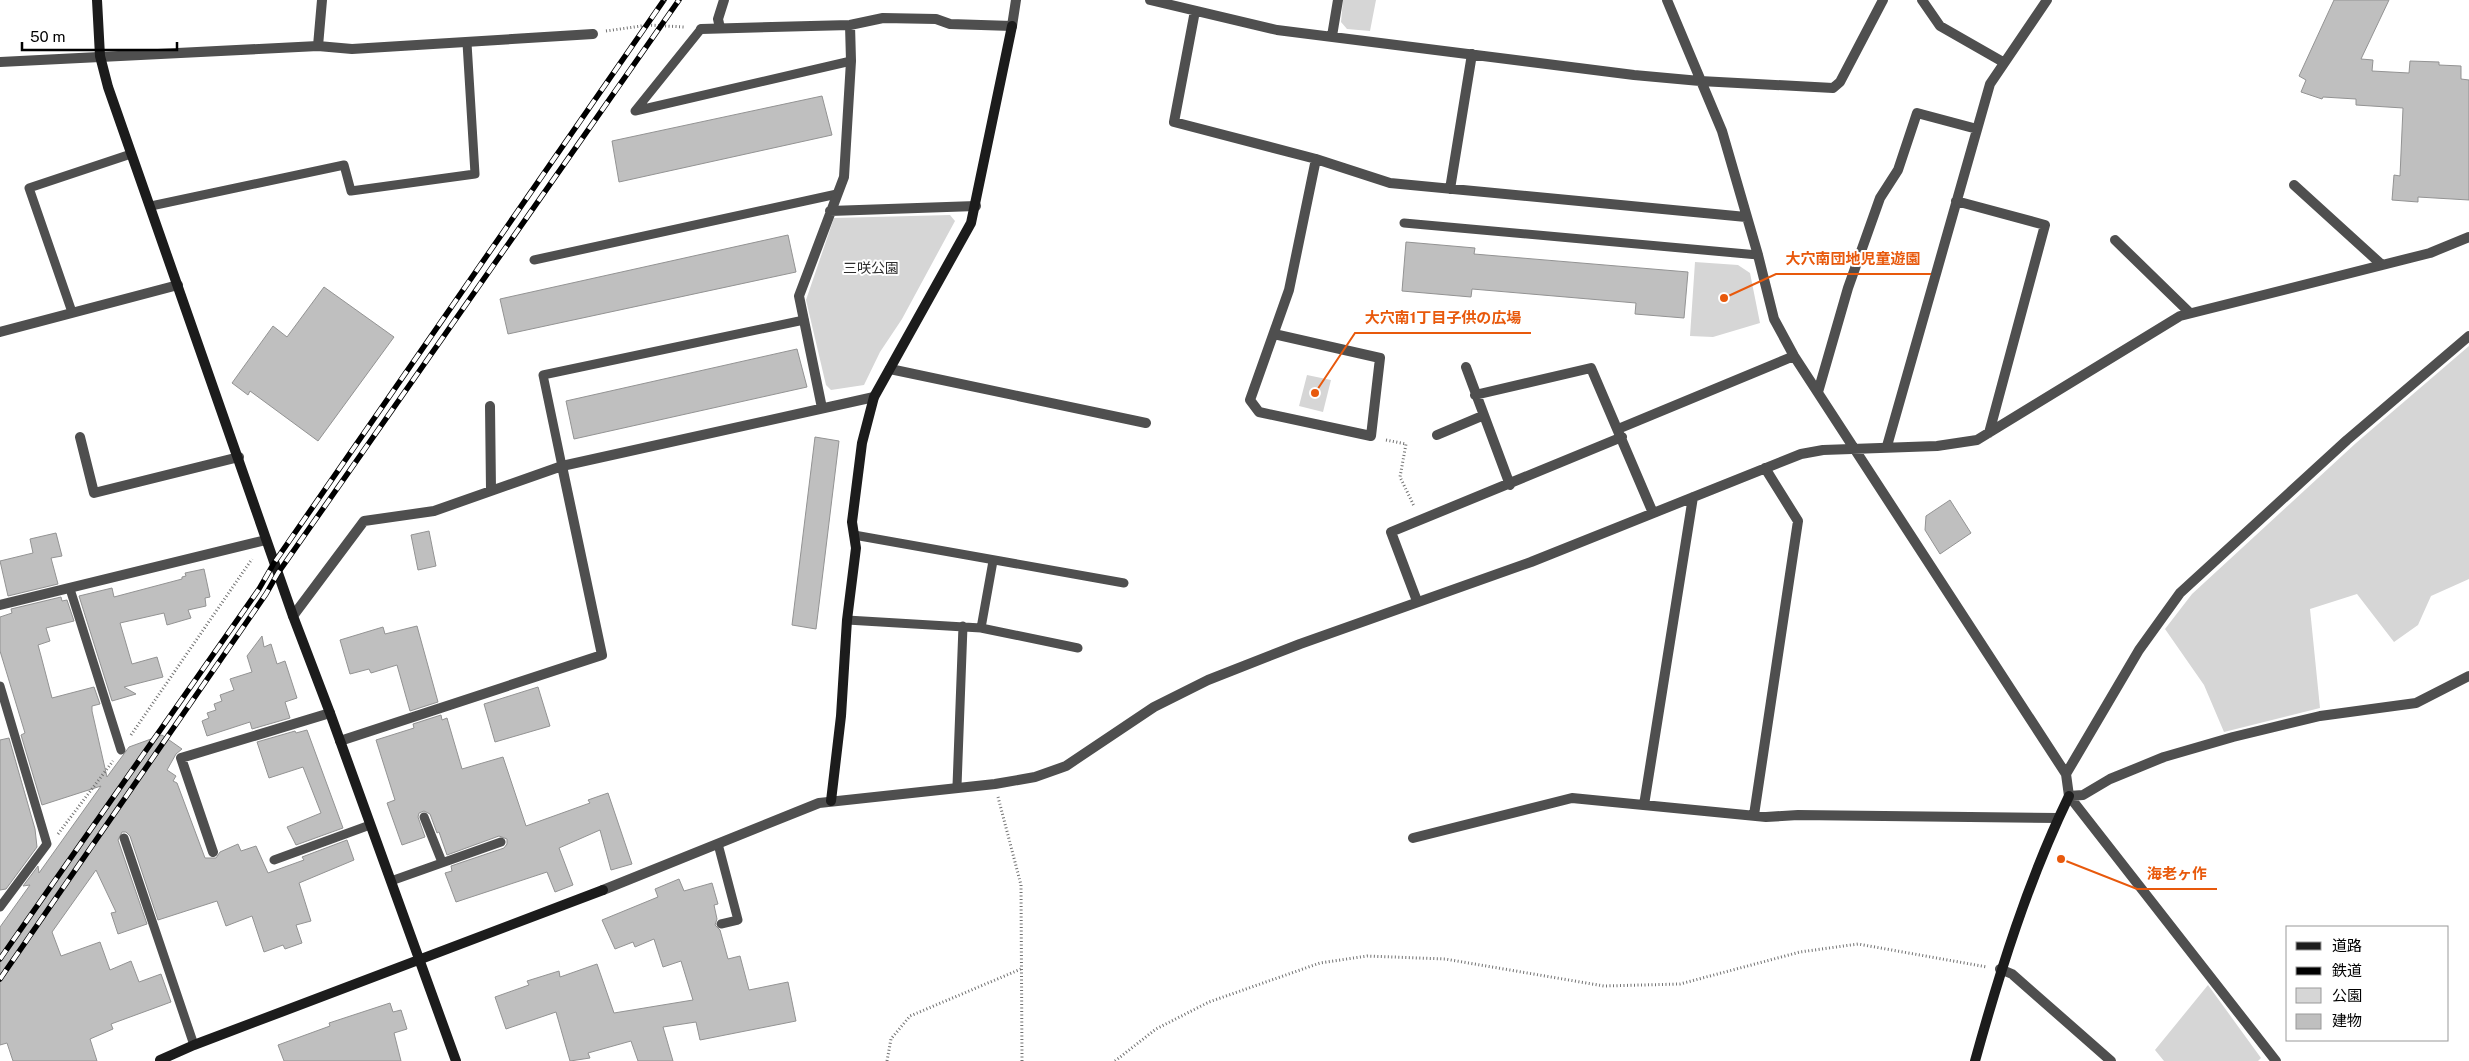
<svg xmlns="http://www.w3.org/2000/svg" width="2469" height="1061" viewBox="0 0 2469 1061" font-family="'Public Sans','Noto Sans JP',sans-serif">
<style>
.green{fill:#d6d6d6}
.building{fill:#bfbfbf;stroke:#939393}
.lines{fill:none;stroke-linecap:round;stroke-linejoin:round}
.path{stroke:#717171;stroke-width:3;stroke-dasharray:1 2.5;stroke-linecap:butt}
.lane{stroke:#4f4f4f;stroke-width:9}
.street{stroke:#4f4f4f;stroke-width:10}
.secondary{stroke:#1c1c1c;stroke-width:10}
.rail-casing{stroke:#000;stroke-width:5.5}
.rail{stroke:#fff;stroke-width:4;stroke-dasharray:11;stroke-linecap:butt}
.labels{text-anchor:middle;stroke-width:4;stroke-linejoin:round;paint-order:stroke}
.park-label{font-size:14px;fill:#2d2d2d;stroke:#fff}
.leader{fill:none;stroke:#e8590c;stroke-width:2}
.callout-dot{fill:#e8590c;stroke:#fff;stroke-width:2}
.callout-label{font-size:15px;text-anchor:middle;font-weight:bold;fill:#e8590c;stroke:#fff;stroke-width:4;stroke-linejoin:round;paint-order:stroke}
</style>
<rect width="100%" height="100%" fill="#fff"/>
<path class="green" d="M1343,0h33l-6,31 -23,-2 -6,-7z
M950,215l5,6 -53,98 -22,33 -16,33 -33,5 -5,-5 -20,-85 28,-82z
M1695,262l43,3 12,8 10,50 -47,14 -23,-1z
M2469,346v233l-38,17 -13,29 -24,17 -37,-48 -47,15 10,99 -96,24 -20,-47 -39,-56 27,-35 164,-151z
M1307,375l24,5 -8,32 -24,-6z
M2208,985l53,73 -3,3h-94l-9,-11z"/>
<path class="building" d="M2334,0h55l-28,59 12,1 -1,11 37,2 1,-12 29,1v3l22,1v13l8,1v120l-51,-3v5l-26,-2 2,-25 6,1 3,-68 -47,-3v-6l-33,-2 -1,2 -21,-7 5,-12 -7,-4z
M822,96l10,39 -213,47 -7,-41z
M788,235l8,37 -288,62 -8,-35z
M1406,242l69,6 -1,6 214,18 -4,46 -49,-4 1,-11 -164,-14 -1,8 -69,-6z
M324,287l70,50 -76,104 -68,-50 -2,4 -16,-12 41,-57 14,11z
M797,349l10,38 -233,52 -8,-38z
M815,437l24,4 -23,188 -24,-4z
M1950,500l21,33 -31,21 -15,-24 1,-14z
M429,531l7,35 -18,4 -7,-35z
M56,533l6,23 -11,2 7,26 -50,12 -8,-35 33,-8 -3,-14z
M204,569l6,28 -5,1 1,8 -18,4 3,8 -24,7 -3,-12 -44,10 12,41 25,-7 6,20 -39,10 12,7 -24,7 -33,-105 33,-8 2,9 68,-18v-2l4,-1 -1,-3z
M61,597l1,4 5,-1 7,21 -28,7 4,13 -12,4 3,11 11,42 42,-11 6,17 -8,2v5l15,66 22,-30 33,-12 20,14 -6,5 -9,16 9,6 -3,5 4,2 28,75h11l4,-6 18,-8 3,7 15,-5 12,27 36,-13 -2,-3 45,-17 7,20 -55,23 12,38 -15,4 6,18 -17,6 -2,-4 -19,7 -12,-36 -26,10 -9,-25 -59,19 -28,-84 -4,-4h-4l-4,8 29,84 -29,10 -7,-21 5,-1 -20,-42 -44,62 9,24 39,-14 10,28 21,-9 8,21 22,-8 10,28 -60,22 2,5 -23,10 7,22h-84l-6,-18 -7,2v-118l30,-42 -7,1 15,-20 1,7 62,-87 -59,19 -21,-70 4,-2 -25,-82v-34l12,-4 -1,-4z
M417,626l21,76 -28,9 -13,-46 -26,8 -2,-4 -19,5 -10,-34 43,-13 2,7z
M262,636l2,11 7,-3 6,20 8,-3 12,37 -12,4 5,16 -38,11 -2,-7 -43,14 -5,-15 7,-3 -2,-5 9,-3 -2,-6 8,-3 -2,-6 14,-5 -4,-11 22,-7 -5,-16z
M538,687l12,39 -55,16 -11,-38z
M441,715l1,5 5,-2 15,51 41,-12 23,69 64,-23 -2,-3 20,-7 24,71 -21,6 -11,-40 -41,18 14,37 -18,7 -8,-20 -91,30 -11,-29 7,-2 -1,-5 53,-18 3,-4v-5l-8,-3 -52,19 -8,-23 -2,1 -7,-19 -6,-3 -5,2 -1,4 7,20 -23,8 -15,-42 8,-3 -19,-60 38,-12 -1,-4z
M307,730l36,98 -47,17 -9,-18 34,-14 -18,-46 -34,11 -12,-36 38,-11 1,2z
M9,738l26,91 2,18 -31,42 -6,1v-150z
M679,879l5,12 28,-8 6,21 -4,1 3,14 -2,6 5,5 8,29 12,-3 9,34 39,-8 8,39 -96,19 -4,-18 -33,5 10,34h-35l-7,-20 -43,12 2,5 -20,3 -14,-49 -50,17 -11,-32 34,-12 -2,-4 32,-10 1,6 37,-13 17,49 79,-13 -12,-39 -18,6 -9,-28 -19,8 -2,-5 -18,7 -13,-29 56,-23 -3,-8z
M390,1003l3,9 8,-2 6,19 -13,4 7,28h-117l-6,-16 52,-19 -1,-3z"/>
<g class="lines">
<path class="path" d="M606,31l42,-6 36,2
M1386,440l20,4 -6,33 14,29
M131,735l121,-176
M998,797l23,88 1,176
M58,834l55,-73
M887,1061l4,-22 19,-23 111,-47
M1115,1061l41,-32 53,-27 111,-39 47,-7 78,3 159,27 76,-2 120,-32 58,-8 129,23"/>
<path class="lane" d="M701,29l-66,82 216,-50
M151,206l193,-41 7,26 124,-17 -8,-131
M1404,223l354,32
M534,260l303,-66
M72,312l-43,-124 102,-34
M562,466l-19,-91 261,-55
M854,535l270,48
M70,589l51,161
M847,620l134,8 97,20
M981,628l12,-67
M0,686l47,158 -47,63
M957,786l6,-160
M424,817l18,45
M124,838l70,207
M718,844l20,76 -17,4
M274,860l96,-35
M391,881l110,-39"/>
<path class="street" d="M1150,0l127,30 357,45 66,6 133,7 7,-6 43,-82
M1667,0l55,131 36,124 16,64 20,37 272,418 3,22 207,265
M1922,0l18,26 63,36
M1195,11l-21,111 142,37 74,24 356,34
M720,28l-2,-9 6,-19
M701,29l149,-4 33,-7 53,1 14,5 62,2 4,-26
M1332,36l6,-36
M318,46l4,-46
M0,62l318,-16 34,3 241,-15
M2294,185l88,80
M1450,189l22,-135
M1956,201l89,24 -56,208
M830,211l146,-5
M2115,240l75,73
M0,332l178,-47
M1274,334l106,24 -9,78 -112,-24 -9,-12 39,-110 27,-131
M1466,367l44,118
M890,369l256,54
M1818,392l30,-104 32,-90 18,-28 19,-57 60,16
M1475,395l116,-27 62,145
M490,406l1,84
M822,408l-23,-112 45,-119 7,-116 -1,-36
M1618,429l176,-73
M1437,435l45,-19
M80,437l14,56 145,-36
M1887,446l103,-362 57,-84
M1417,601l-26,-69 231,-95
M0,605l266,-65
M293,616l71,-95 70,-10 128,-45 312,-69
M340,741l262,-86 -40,-189
M2066,774l73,-124 41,-57 167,-153 122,-104
M2069,796l14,-1 27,-16 54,-22 69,-20 87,-21 96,-13 53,-27
M1644,805l49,-308
M1754,815l44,-294 -33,-53
M1413,838l159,-40 194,19 32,-2 260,3
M213,852l-32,-94 149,-45
M603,890l216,-87 176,-19 40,-7 31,-11 88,-59 54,-27 92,-36 231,-82 270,-108 22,-4 114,-4 40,-6 203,-124 250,-63 39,-16
M2000,969l12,5 99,87"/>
<path class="secondary" d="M97,0l3,56 8,31 185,529 37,97 126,348
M831,801l10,-85 6,-96 9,-72 -4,-26 10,-79 12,-46 97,-174 41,-197
M160,1060l34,-15 409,-155
M1975,1061c25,-90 53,-180 94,-265"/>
<defs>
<path id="rail" d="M0,959l259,-370 15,-26 390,-563
M0,979l266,-385 12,-21 401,-573"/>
</defs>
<use href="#rail" class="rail-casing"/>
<use href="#rail" class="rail"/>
</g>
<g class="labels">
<g class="park-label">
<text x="871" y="273">三咲公園</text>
</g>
</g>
<path class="leader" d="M1724 298L1776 274H1931M1315 393L1355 333H1531M2061 859L2137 889H2217"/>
<g class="callout-dot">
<circle cx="1724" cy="298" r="5"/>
<circle cx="1315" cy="393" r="5"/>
<circle cx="2061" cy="859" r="5"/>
</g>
<g class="callout-label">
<text x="1853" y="264">大穴南団地児童遊園</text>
<text x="1443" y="323">大穴南1丁目子供の広場</text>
<text x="2177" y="879">海老ヶ作</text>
</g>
<rect x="2286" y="926" width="162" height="115" fill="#ffffff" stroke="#999999"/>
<rect x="2296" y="942" width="25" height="8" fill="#1c1c1c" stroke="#999999"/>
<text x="2332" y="951" font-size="15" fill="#000000">道路</text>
<rect x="2296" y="967" width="25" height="8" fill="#000000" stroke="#999999"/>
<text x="2332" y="976" font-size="15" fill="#000000">鉄道</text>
<rect x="2296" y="988" width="25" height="15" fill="#d6d6d6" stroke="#999999"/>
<text x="2332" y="1001" font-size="15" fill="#000000">公園</text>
<rect x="2296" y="1014" width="25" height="15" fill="#bfbfbf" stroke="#999999"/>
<text x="2332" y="1026" font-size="15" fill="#000000">建物</text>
<path d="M22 42v8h155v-8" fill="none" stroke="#000000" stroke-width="2.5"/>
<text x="30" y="42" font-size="15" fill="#000000" stroke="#ffffff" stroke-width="4" paint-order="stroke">50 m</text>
</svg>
